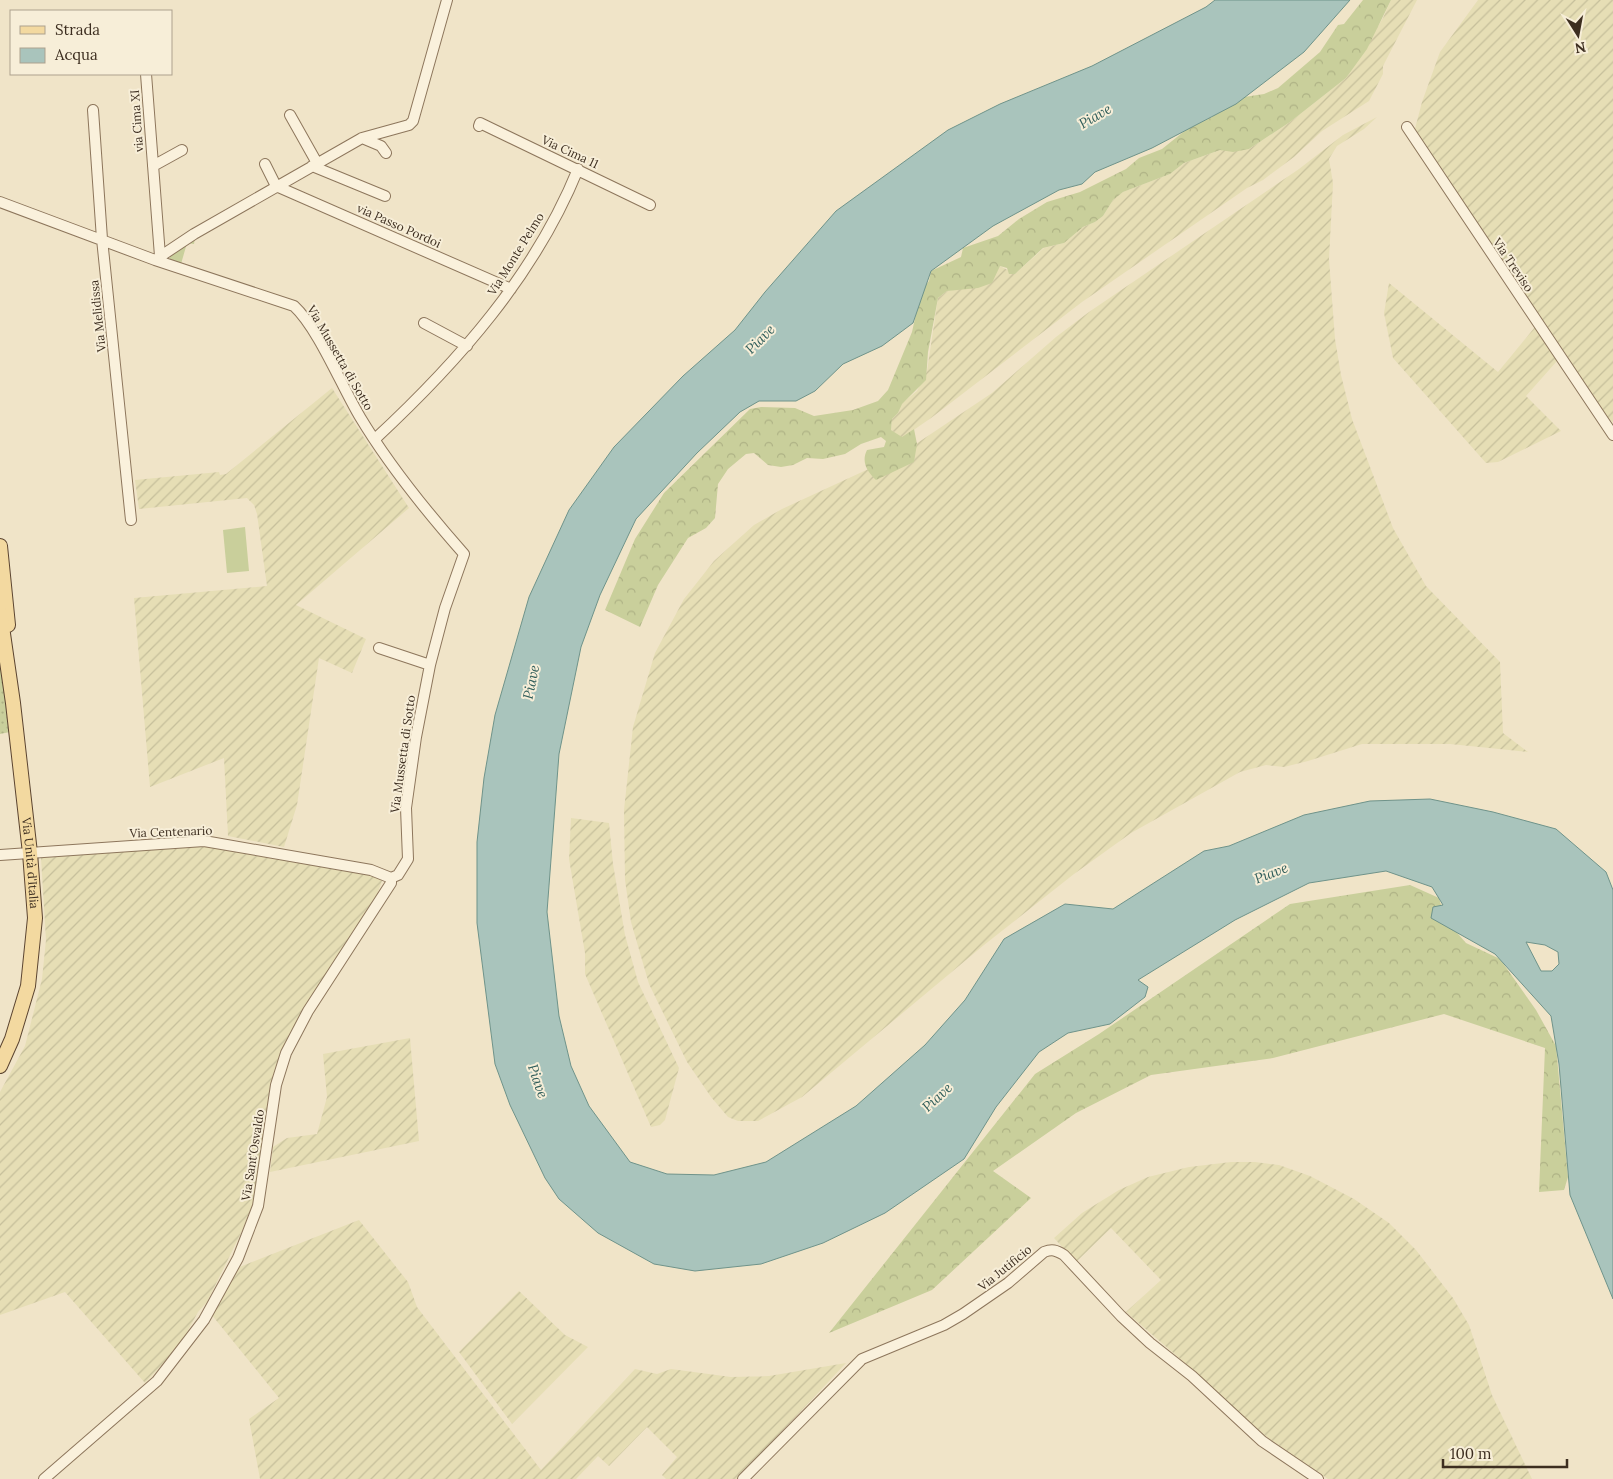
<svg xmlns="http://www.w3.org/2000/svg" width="1613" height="1479" viewBox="0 0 1613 1479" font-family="Lora,serif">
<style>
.farmland{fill:url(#farmland-furrows)}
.grass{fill:#c9cf9b}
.forest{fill:url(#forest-crowns)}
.park{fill:url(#park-dots)}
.water{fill:#a9c4bc;stroke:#6f938a;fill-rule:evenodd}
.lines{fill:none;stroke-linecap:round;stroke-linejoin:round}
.minor-casing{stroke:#8d765c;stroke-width:12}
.major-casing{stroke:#5b4430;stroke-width:16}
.minor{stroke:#faf1dc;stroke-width:10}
.major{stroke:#f3d9a0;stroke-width:14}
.labels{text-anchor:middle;stroke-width:4;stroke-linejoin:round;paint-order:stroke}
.street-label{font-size:12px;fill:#3d2e20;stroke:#f7eed8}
.water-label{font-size:14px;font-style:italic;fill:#2f5d5a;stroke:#f7eed8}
</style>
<defs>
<pattern id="farmland-furrows" width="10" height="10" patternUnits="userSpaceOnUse" patternTransform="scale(1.25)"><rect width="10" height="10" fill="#e6deb5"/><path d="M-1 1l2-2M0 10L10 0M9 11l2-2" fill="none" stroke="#c6bf9b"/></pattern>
<pattern id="forest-crowns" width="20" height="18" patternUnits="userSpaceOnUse" patternTransform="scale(1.25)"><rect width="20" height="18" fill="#c9cf9b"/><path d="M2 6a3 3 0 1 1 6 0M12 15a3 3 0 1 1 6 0" fill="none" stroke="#aeb285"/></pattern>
<pattern id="park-dots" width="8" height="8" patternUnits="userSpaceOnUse" patternTransform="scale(1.25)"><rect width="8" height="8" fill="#c9cf9b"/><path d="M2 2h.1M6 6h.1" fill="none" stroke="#aeb285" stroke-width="1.8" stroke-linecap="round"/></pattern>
</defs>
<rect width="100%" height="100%" fill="#f0e4c8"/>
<path class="farmland" d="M1391,0h26l-34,66v8l-14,27 -47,30 -28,26 -31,23 -16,8 -165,114 -151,116 -29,20 -11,-8 1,-11 6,-6 3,-9 16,-13 10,-20 11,-73 9,-7 11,-2 39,-19 3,-4 15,8 29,-26 20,-5 19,-16 12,-5 8,-6 10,-16 10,-8 47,-18 14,-11 36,-13 29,-1 41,-27 56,-44 37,-60z
M1478,0h135v422l-9,-6 -64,-94 -129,-178 11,-42 18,-50z
M1377,117l-13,12 -27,17 -8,13 4,24 -4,76 6,80 6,36 11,44 41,109 33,58 74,76 3,71 25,19 -78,-8h-88l-54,17 -24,6 -18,-2 -26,7 -109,61 -57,41 -90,71 -182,152 -44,24h-20l-10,-4 -17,-20 -24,-35 -38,-78 -18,-62 -6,-42 -1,-70 9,-83 22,-74 29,-54 30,-38 40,-36 28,-16 119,-55 91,-61 64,-56 33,-25 210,-143 44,-34z
M1389,283l109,89 37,-45 22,34 -31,35 35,35 -63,31 -12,1 -93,-105 -9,-45z
M332,388l77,120 -113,97 70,34 -14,34 -33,-15 -22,147 -13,42 -56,-11 -4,-78 -74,29 -16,-189 133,-12 -10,-72 -3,-9 -7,-7 -108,11 -4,-29 84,-8 1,3 6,-1z
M571,818l38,5 4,41 12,71 13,47 41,86 -14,52 -5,5 -9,2 -66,-153v-21l-16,-94z
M205,845l31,4 141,28 5,4 -5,14 -87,138 -14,32 -6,24 -15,110 -15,36 -33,67 -9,10 -18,33 -35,38 -80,-91 -65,23v-223l25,-46 17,-67 4,-39 -5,-82z
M410,1038l9,103 -149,31 3,-25 14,-9 30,-4 10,-37 -4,-43z
M1231,1162h24l24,3 31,11 44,23 35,24 27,27 37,48 16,27 23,70 40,84h-204l-57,-39 -36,-29 -50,-48 -59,-51 35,-32 -50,-52 -35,34 -22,-24 28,-25 37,-23 29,-13 41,-10z
M359,1220l49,62 9,25 124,163 94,-101 22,5 14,-5 60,8 38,-1 77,-13 -109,116h-71l-4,-4 15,-18 -30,-30 -38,39 -11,-10 -22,23h-316l-11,-60 30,-21 -68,-84 26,-46z
M519,1291l46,44 23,12 -76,77 -53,-72z"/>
<path class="grass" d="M195,238l-1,6 -7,-1 -6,21 -11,-5v-4z
M245,527l4,44 -22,2 -4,-43z"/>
<path class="forest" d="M1363,0h28l-24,49 -21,29 -56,44 -41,27 -16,3 -13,-2 -36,13 -14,11 -47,18 -10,8 -10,16 -8,6 -12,5 -19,16 -21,5 -28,26h-6l-2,-6 -7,-2 -8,17 -14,5 -31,3 -9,7 -10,54 -2,28 -24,24 -4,9 -6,6 -1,11 11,7 12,-8 3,15 -3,18 -38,18c-9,-9 -15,-18 -9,-30l17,-3 2,-6 -5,-4 -20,7 -16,10 -22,5 -16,-1 -14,7 -12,2 -13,-2 -14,-12 -8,1 -18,15 -10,15 -3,34 -9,10 -18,10 -30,47 -18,42 -35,-17 30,-71 29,-46 86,-84 11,-2 34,1 19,8 39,-6 25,-9 10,-11 5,-12 19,-46 9,-41 8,-10 2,-10 30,-14 2,-9 35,-12 21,-17 28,-17 33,-10 46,-23 13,-11 23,-9 25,-20 25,-12 19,-18 33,-5 14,-6 42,-36 18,-27 6,-1z
M1410,885l29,13 6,21 21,24 34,16 36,51 20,36 12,131 -4,13 -25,2 6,-144 -101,-34 -171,44 -122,17 -75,38 -83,58 38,27 -99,92 -103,43 206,-259 64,-40 191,-130z"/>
<path class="park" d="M0,648l10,84 -10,2z"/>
<path class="water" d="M1215,0h135l-46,52 -68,52 -84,44 -57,24 -13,12 -23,6 -66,36 -62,45 -18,52 -31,23 -39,18 -28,27 -19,10h-37l-19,11 -43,41 -61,66 -36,76 -19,52 -22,107 -12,158 12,104 12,50 18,40 41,56 37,12 47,1 52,-13 90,-56 69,-61 40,-45 39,-61 61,-35 48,5 91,-58 25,-5 75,-31 66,-14 60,-2 63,13 63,17 50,43 7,18v409l-43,-104 -11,-131 -8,-48 -56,-62 -64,-36 2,-11 10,-2 -11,-18 -46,-16 -77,12 -74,37 -97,60 10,7 -3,10 -35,27 -42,9 -29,19 -43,55 -32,52 -79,54 -62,30 -62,21 -66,7 -41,-7 -56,-31 -39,-34 -14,-21 -35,-73 -15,-41 -18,-141v-81l7,-64 11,-63 34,-118 40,-87 45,-63 69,-71 52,-46 30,-38 71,-81 112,-81 52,-26 92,-38 114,-59zM1526,942l19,3 13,7 1,12 -7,7h-11z"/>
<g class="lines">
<defs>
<path id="minor" d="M146,74l14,182
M93,110l9,129 29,281
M290,115l27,48
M479,126l1,-3 170,82
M1407,127l206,308
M362,138l19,8 5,7
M265,164l11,22 235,103
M153,166l29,-16
M312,166l73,30
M0,202l155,58 139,46c24,22 48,81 66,111 30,50 66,94 104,137l-19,54 -15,57 -14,72 -10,71 2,51 -10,16 -7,3 -20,-8 -167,-29 -204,14
M155,260l39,-26 168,-96 47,-13 4,-4 34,-121
M424,323l43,23
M375,439c83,-77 160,-164 203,-270
M379,648l51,17
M44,1479l113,-98 47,-61 34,-62 20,-52 18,-121 10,-32 22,-42 83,-128v-5
M743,1479l119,-120 82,-34 19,-11 45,-31 36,-31c8,-3 12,-2 20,3l57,61 29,27 42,33 70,65 56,38"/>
<g id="major">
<path d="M0,546l8,79"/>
<path id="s1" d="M0,613l13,90 17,150 5,65 -7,68 -16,53 -12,27"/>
</g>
</defs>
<use href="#minor" class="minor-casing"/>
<use href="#major" class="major-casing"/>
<use href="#minor" class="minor"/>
<use href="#major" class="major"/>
</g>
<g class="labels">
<g class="street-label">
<text transform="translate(137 121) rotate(-94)" y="4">via Cima XI</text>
<text transform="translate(570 152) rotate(25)" y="4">Via Cima 11</text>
<text transform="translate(399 226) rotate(24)" y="4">via Passo Pordoi</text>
<text transform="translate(516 254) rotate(-58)" y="4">Via Monte Pelmo</text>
<text transform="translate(1513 265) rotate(56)" y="4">Via Treviso</text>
<text transform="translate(98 316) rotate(-96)" y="4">Via Melidissa</text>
<text transform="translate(340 358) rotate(60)" y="4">Via Mussetta di Sotto</text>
<text transform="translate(403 754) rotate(-82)" y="4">Via Mussetta di Sotto</text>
<text transform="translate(171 832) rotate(-2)" y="4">Via Centenario</text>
<text dy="4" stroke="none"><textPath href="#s1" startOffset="252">Via Unità d'Italia</textPath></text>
<text transform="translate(253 1155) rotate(-81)" y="4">Via Sant'Osvaldo</text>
<text transform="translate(1005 1268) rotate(-39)" y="4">Via Jutificio</text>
</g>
<g class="water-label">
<text transform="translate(1095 116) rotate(-30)" y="5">Piave</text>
<text transform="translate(760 339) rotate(-45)" y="5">Piave</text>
<text transform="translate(531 682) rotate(-78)" y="5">Piave</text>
<text transform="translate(1271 873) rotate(-21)" y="5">Piave</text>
<text transform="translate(538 1081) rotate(71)" y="5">Piave</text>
<text transform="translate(937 1097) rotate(-43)" y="5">Piave</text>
</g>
</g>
<rect x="10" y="10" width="162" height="65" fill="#f7eed8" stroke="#ada18e"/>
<rect x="20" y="26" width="25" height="8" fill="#f3d9a0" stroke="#ada18e"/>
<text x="55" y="35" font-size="15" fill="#3d2e20">Strada</text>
<rect x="20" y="48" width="25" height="15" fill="#a9c4bc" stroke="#ada18e"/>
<text x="55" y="60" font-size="15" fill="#3d2e20">Acqua</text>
<g transform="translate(1578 35) rotate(169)" stroke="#f7eed8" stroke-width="4" paint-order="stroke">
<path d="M0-4L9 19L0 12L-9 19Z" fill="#3d2e20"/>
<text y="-8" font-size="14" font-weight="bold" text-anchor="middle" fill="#3d2e20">N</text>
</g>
<path d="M1443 1459v8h124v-8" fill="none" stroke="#3d2e20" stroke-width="2.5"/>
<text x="1450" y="1459" font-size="15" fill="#3d2e20" stroke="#f7eed8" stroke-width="4" paint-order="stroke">100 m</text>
</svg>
